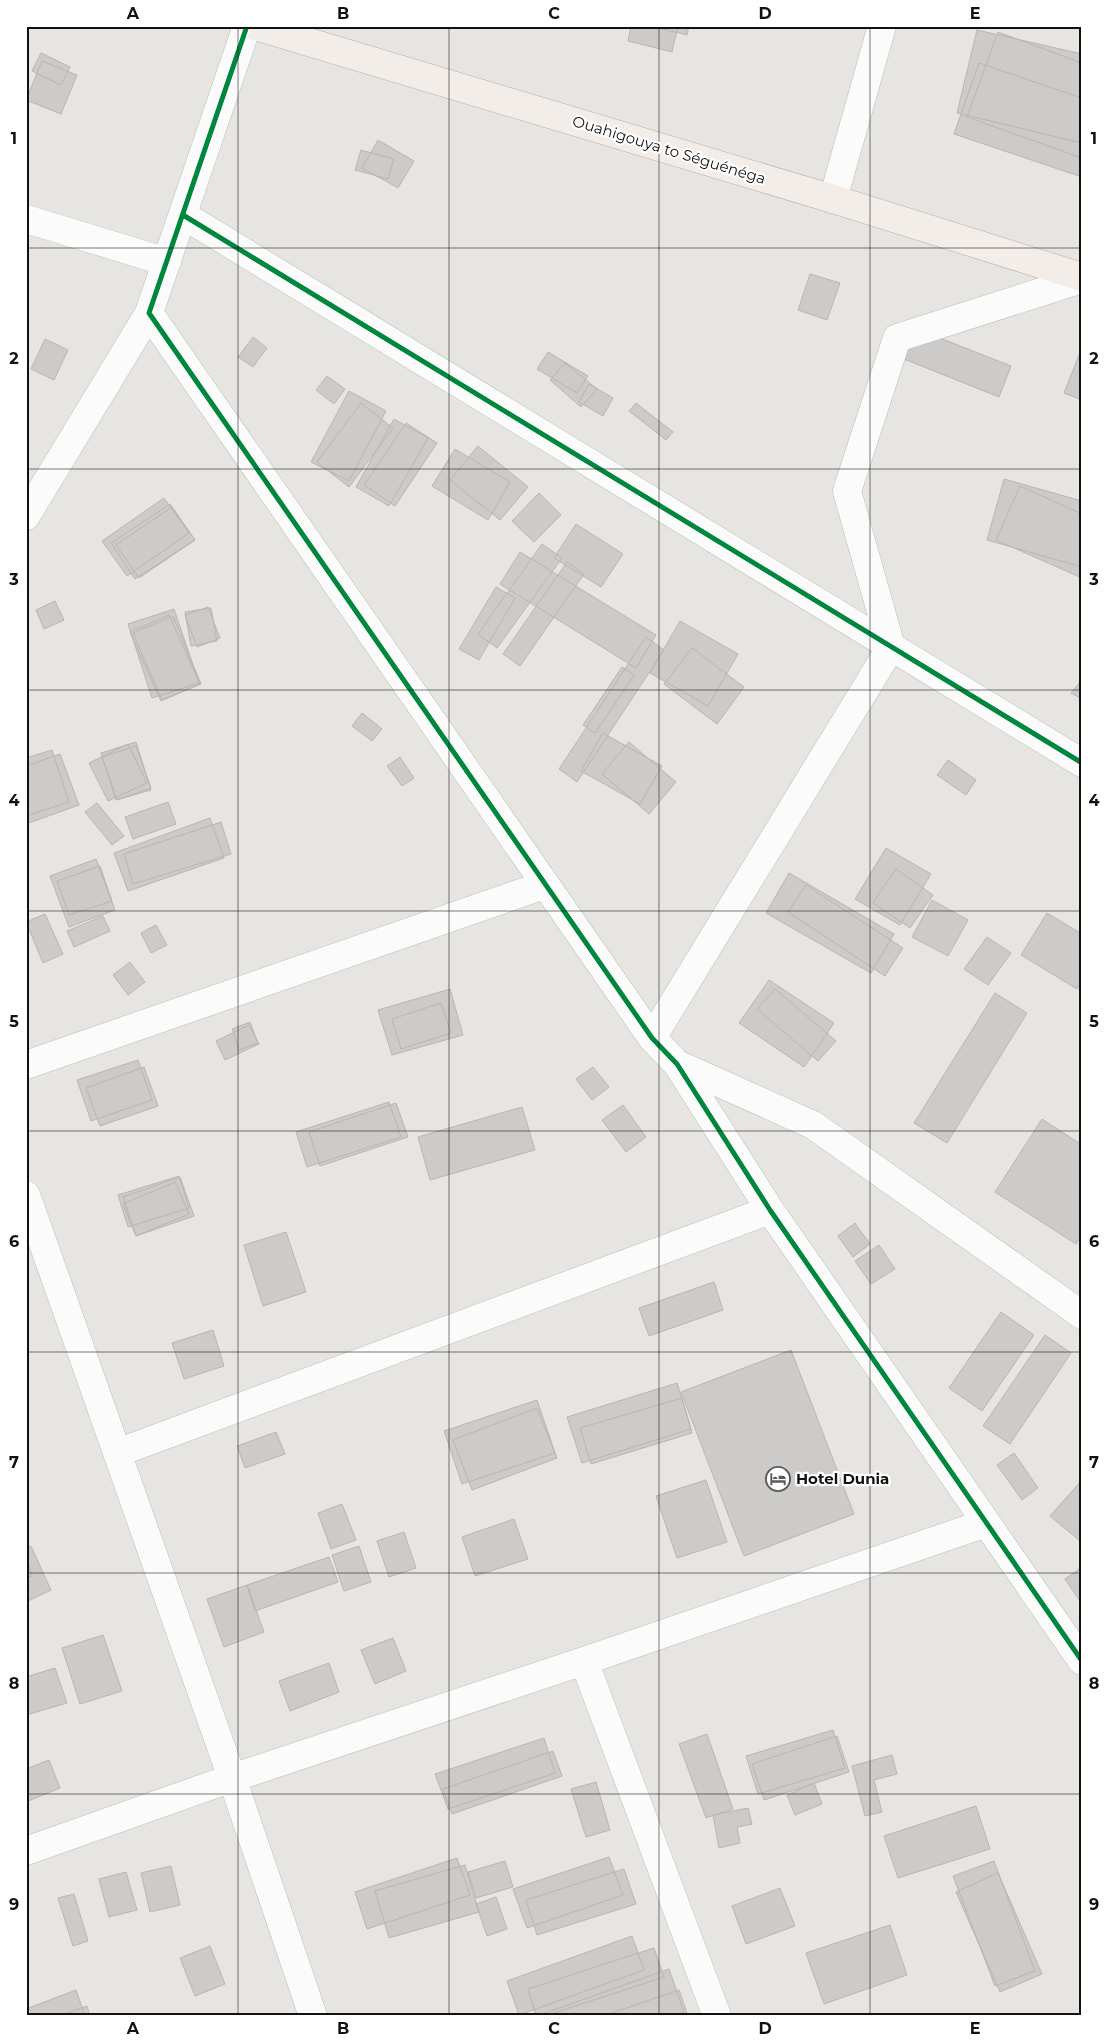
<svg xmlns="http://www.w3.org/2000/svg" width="1108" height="2042" viewBox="0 0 1108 2042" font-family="Montserrat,sans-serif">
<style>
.building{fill:#cdcbca;stroke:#b7b6b4}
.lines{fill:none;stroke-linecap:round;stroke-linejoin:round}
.minor-casing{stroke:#bdbcb9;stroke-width:29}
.major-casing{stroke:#b7aba7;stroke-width:29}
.minor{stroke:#fbfbfb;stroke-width:28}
.major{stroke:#f3edea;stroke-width:28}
.cycleway-casing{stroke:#fff;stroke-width:8}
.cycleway{stroke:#00873e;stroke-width:5}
.grid{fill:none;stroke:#121110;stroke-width:1;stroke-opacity:0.55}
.labels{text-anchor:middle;stroke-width:4.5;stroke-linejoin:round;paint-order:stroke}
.street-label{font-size:15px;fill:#121110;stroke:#fff}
.poi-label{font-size:15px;font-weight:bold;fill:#121110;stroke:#fff;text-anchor:start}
.neatline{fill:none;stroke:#121110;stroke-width:2}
.grid-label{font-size:16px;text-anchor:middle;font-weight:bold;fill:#121110}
</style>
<rect width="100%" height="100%" fill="#e7e5e2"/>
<path class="building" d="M631,26h47l-6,26 -44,-11z
M650,26h39l-2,9z
M977,30l105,24v89l-125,-30z
M998,32l84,31v95l-115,-41z
M41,53l29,14 -9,18 -29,-14z
M42,61l35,14 -16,39 -35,-14z
M979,63l103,35v79l-128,-43z
M378,140l36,21 -16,27 -36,-20z
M361,150l33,9 -6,20 -33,-9z
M810,274l30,9 -13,37 -29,-10z
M907,325l104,41 -12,31 -105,-42z
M253,337l14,11 -14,19 -15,-10z
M45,339l23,11 -14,30 -23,-11z
M548,352l40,24 -11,17 -40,-24z
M1079,355l3,1v44l-18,-7z
M565,363l32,26 -16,18 -31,-27z
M327,376l18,13 -11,15 -18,-14z
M589,384l24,14 -10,18 -24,-14z
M349,391l37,20 -37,70 -38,-19z
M361,403l32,25 -44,59 -32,-25z
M636,403l37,29 -7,8 -37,-29z
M394,419l34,19 -39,68 -33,-19z
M406,423l31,20 -42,63 -31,-21z
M478,446l50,41 -28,33 -50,-40z
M455,449l55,33 -22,38 -56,-34z
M1004,479l78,22v66l-95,-27z
M1020,486l62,28v64l-86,-38z
M539,493l22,22 -27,27 -22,-21z
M164,498l25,35 -62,43 -25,-35z
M170,504l25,36 -60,39 -24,-36z
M172,507l23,33 -56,38 -23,-33z
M576,524l47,30 -22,33 -47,-29z
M542,544l20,14 -65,90 -19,-14z
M520,552l136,83 -20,33 -136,-84z
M567,562l17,12 -64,92 -17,-12z
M496,587l19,11 -36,62 -20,-11z
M55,601l9,19 -20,9 -8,-19z
M208,607l12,31 -23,9 -12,-32z
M211,608l6,33 -26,5 -6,-34z
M174,609l25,74 -47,15 -24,-74z
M169,615l31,69 -39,17 -31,-69z
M173,616l28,68 -39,16 -29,-67z
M680,621l58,33 -30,52 -58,-33z
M646,637l18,13 -87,132 -18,-13z
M692,648l52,39 -27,37 -53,-40z
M622,667l12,8 -39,58 -12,-8z
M1082,680v19l-11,-6z
M362,713l20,16 -10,12 -20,-15z
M603,733l59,33 -22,38 -59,-33z
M136,742l15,48 -35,10 -15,-47z
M629,742l47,40 -27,32 -47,-40z
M128,744l19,39 -39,18 -19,-38z
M136,746l15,42 -34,12 -15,-43z
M52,750l17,52 -43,14v-58z
M60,754l19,51 -53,19v-58z
M400,757l14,21 -12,8 -15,-20z
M948,760l28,20 -10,15 -29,-20z
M168,802l8,22 -43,15 -8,-22z
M97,803l27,33 -12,9 -27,-33z
M210,818l14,40 -96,33 -14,-38z
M221,822l10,32 -98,30 -9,-30z
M886,848l45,26 -31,51 -45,-26z
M96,859l19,51 -46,17 -19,-51z
M100,866l12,35 -43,14 -12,-34z
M896,869l37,26 -23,33 -37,-25z
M789,873l105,61 -23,39 -105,-60z
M806,885l97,63 -18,28 -97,-64z
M932,900l36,20 -20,36 -36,-19z
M1047,913l35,21v47l-5,8 -56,-34z
M45,914l18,40 -20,9 -17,-41z
M103,916l7,15 -36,16 -7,-16z
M156,925l11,20 -16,8 -10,-20z
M987,937l24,16 -23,32 -24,-16z
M130,962l15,20 -17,13 -15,-20z
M769,980l65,43 -30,44 -65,-44z
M450,989l13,46 -71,20 -14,-45z
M775,989l61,52 -18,20 -61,-52z
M995,993l32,20 -80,130 -33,-20z
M441,1003l10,30 -50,16 -9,-30z
M250,1022l8,21 -19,7 -7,-21z
M249,1025l10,19 -34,16 -9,-19z
M138,1060l14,40 -61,21 -14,-41z
M144,1067l14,39 -58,20 -14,-38z
M593,1067l16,20 -17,13 -16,-21z
M389,1102l12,35 -94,30 -11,-35z
M396,1103l12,34 -88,29 -11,-34z
M623,1105l23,32 -20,15 -24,-32z
M522,1107l13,43 -105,30 -12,-43z
M1042,1119l40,26v90l-6,9 -81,-52z
M179,1176l10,32 -61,19 -10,-32z
M180,1177l14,39 -58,20 -13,-39z
M175,1182l14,32 -53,22 -13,-32z
M855,1223l15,21 -17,13 -15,-21z
M286,1232l20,60 -43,14 -19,-61z
M879,1245l16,24 -24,15 -16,-23z
M714,1282l9,28 -74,26 -10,-28z
M1001,1312l33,23 -52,76 -33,-23z
M213,1330l11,36 -40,13 -12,-36z
M1045,1335l26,18 -61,91 -27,-18z
M791,1350l63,164 -110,42 -63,-164z
M677,1383l14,46 -109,34 -15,-46z
M682,1398l10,35 -101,31 -11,-36z
M537,1400l18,53 -93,31 -18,-53z
M537,1408l20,50 -85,32 -19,-50z
M276,1432l9,22 -40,14 -8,-22z
M1014,1453l24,35 -16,12 -25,-35z
M706,1480l21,62 -50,16 -21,-62z
M1082,1480v60l-2,1 -30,-25z
M342,1504l14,36 -25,9 -13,-36z
M514,1519l14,40 -53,17 -13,-39z
M404,1532l12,36 -27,9 -12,-36z
M31,1546l20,44 -25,12v-54z
M359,1546l12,36 -27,9 -12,-36z
M26,1556l6,20 -6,2z
M329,1557l9,25 -83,29 -8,-26z
M1082,1567v37l-17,-25z
M247,1585l17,47 -40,15 -17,-48z
M103,1635l19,56 -42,13 -18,-56z
M393,1638l13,33 -31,13 -14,-34z
M329,1663l10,29 -49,19 -11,-30z
M55,1668l12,35 -41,12v-38z
M833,1730l12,38 -87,26 -12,-38z
M707,1734l26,75 -27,9 -27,-74z
M837,1736l12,36 -85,28 -12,-36z
M544,1738l11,35 -107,36 -13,-35z
M553,1751l9,25 -110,38 -9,-25z
M892,1755l5,19 -23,6 8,32 -17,4 -13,-50z
M49,1760l11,28 -34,14v-33z
M596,1782l14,48 -24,7 -15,-48z
M814,1783l8,21 -27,11 -8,-20z
M976,1806l14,43 -92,29 -14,-42z
M748,1808l4,16 -15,3 3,16 -21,5 -6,-33z
M609,1857l14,38 -96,33 -14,-39z
M457,1858l13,37 -103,34 -12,-37z
M505,1861l8,26 -37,11 -8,-26z
M994,1861l41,110 -40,15 -42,-110z
M465,1865l14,47 -90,26 -14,-47z
M171,1866l9,39 -30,7 -9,-39z
M624,1869l12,35 -99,31 -11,-35z
M126,1872l11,38 -28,7 -10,-38z
M998,1873l44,101 -42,18 -44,-100z
M780,1888l15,38 -49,18 -14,-38z
M74,1894l14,47 -15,5 -15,-48z
M496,1897l11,32 -20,7 -11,-32z
M890,1925l17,50 -83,29 -18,-51z
M632,1936l12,34 -125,45 -12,-34z
M210,1946l15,38 -30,12 -15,-38z
M654,1948l10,29 -119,39h-9l-8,-27z
M669,1969l15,43 -12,4h-135z
M76,1990l9,26h-59v-7z
M679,1990l9,26h-85z
M87,2006l3,10h-32z"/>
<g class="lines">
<defs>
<path id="minor" d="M247,26l-98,287 503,725 25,26 93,146 312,451
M833,199l49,-173
M183,215l899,548
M26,219l141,43
M26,516l123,-203
M652,1038l239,-391 -44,-156 50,-153 185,-59
M677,1064l136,61 269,190
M26,1065l518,-180
M26,1195l206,583 81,238
M117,1453l653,-243
M584,1661l133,355
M26,1851l206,-73 352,-117 402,-138"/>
<path id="major" d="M255,26l578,173 249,78"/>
</defs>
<use href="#minor" class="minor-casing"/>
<use href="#major" class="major-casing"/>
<use href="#minor" class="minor"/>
<use href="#major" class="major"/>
<defs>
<path id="cycleway" d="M247,26l-98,287 503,725 25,26 93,146 312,451
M183,215l899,548"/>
</defs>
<use href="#cycleway" class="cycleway-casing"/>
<use href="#cycleway" class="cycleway"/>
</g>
<path class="grid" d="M238,26v1990M449,26v1990M659,26v1990M870,26v1990M26,248h1056M26,469h1056M26,690h1056M26,911h1056M26,1131h1056M26,1352h1056M26,1573h1056M26,1794h1056"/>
<defs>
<symbol id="hotel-ring" viewBox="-11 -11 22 22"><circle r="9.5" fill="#fff" stroke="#5d5b5a" stroke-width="1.5"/><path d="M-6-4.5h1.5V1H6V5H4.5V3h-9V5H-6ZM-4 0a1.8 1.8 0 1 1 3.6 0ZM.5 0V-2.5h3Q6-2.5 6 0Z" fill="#5d5b5a"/></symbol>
</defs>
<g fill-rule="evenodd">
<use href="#hotel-ring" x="764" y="1465" width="28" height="28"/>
</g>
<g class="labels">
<g class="street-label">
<text transform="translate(669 150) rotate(17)" y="5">Ouahigouya to Séguénéga</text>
</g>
<g class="poi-label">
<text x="796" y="1484">Hotel Dunia</text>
</g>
</g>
<rect width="1108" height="2042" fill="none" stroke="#ffffff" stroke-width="55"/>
<rect x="28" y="28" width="1052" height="1986" class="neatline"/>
<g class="grid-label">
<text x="133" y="19">A</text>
<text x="343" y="19">B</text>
<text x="554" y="19">C</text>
<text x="765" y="19">D</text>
<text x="975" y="19">E</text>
<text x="14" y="144">1</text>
<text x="1094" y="144">1</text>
<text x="14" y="364">2</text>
<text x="1094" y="364">2</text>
<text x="14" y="585">3</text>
<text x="1094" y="585">3</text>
<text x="14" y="806">4</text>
<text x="1094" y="806">4</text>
<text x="14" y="1027">5</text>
<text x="1094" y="1027">5</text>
<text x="14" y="1247">6</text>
<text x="1094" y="1247">6</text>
<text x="14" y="1468">7</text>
<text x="1094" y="1468">7</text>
<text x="14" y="1689">8</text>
<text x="1094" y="1689">8</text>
<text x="14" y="1910">9</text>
<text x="1094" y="1910">9</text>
<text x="133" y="2034">A</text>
<text x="343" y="2034">B</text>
<text x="554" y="2034">C</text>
<text x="765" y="2034">D</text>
<text x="975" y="2034">E</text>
</g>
</svg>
